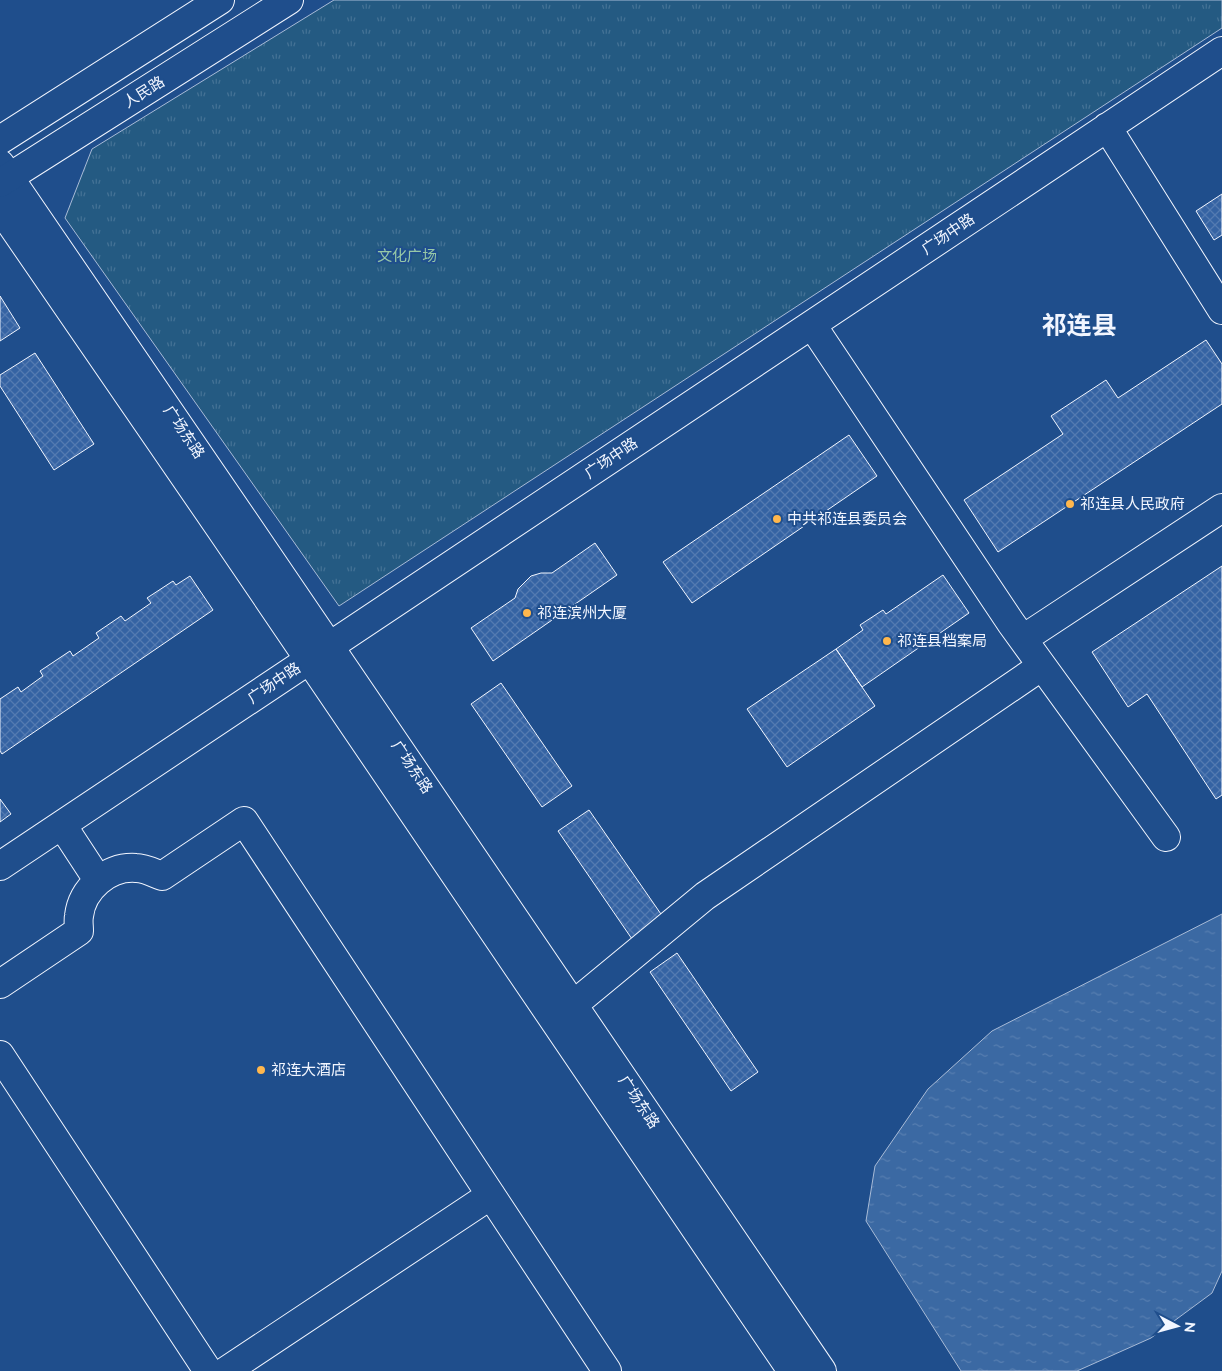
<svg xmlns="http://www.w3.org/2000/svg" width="1222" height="1371" viewBox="0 0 1222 1371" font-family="Raleway,'Noto Sans SC',sans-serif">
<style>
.park{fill:url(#park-tufts);stroke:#a8bbd7}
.water{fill:url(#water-ripples);stroke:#a8bbd7}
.building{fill:url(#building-cross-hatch);stroke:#f2f6ff}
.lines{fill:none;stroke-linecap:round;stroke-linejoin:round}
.minor-casing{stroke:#f2f6ff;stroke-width:30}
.major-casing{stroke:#f2f6ff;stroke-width:30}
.minor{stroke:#1f4e8c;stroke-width:28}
.major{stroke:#1f4e8c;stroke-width:28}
.poi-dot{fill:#ffb74d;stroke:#1f4e8c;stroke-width:2}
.labels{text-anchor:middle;stroke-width:4;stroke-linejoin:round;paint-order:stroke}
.street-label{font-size:15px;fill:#f2f6ff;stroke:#1f4e8c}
.park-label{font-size:15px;fill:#97c8a6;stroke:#1f4e8c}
.poi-label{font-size:15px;fill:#f2f6ff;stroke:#1f4e8c;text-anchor:start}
.town-label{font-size:25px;font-weight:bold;fill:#f2f6ff;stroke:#1f4e8c}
</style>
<defs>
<pattern id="park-tufts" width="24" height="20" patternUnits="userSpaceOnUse" patternTransform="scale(1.25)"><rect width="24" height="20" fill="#245a82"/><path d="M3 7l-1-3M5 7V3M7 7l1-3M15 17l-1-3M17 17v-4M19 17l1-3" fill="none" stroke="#447295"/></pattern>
<pattern id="water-ripples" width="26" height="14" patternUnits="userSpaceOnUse" patternTransform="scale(1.25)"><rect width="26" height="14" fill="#3b69a3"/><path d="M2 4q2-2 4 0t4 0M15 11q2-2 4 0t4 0" fill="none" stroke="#587fb1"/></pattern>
<pattern id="building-cross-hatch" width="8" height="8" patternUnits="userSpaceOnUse" patternTransform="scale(1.25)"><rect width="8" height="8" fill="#3563a3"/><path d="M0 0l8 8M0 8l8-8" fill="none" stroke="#537ab1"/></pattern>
</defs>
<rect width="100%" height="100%" fill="#1f4e8c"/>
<path class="park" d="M334,0h888v28l-883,578 -274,-388 27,-69z"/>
<path class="water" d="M1222,914v357l-10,22 -61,45 -74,33h-116l-95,-150 9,-55 53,-77 64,-58z"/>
<path class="building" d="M1222,194v41l-8,5 -18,-29z
M0,296l20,32 -20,13z
M1206,340l16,24v40l-224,148 -34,-52 99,-66 -12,-18 55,-36 12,18z
M35,353l59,91 -40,26 -54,-84v-11z
M849,435l28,41 -185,127 -29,-41z
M595,543l22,32 -124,86 -22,-33 44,-30 3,-9 13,-13 10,-3h11z
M1222,566v229l-6,4 -69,-105 -19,13 -36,-55z
M943,575l26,38 -107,74 -26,-38 27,-19 -3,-5 23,-15 3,4z
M190,576l23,34 -211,144 -2,-3v-52l18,-12 3,5 22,-16 -3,-5 30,-20 3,5 26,-18 -3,-5 25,-17 4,5 26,-18 -4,-5 26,-17 3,4z
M836,649l39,57 -88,61 -40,-58z
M501,683l71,103 -30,21 -71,-103z
M0,799l11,15 -11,8z
M589,810l74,107 -31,22 -74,-108z
M677,953l81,119 -27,19 -81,-119z"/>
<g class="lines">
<defs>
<path id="minor" d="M1107,127l115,183
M0,164l244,357 578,850
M0,208l224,326 568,837
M812,325l199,298 155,214
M1023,639l199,-131
M62,825l36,55
M0,866l1222,-815
M0,984l79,-53c0,-5 -1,-10 0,-15 3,-27 29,-50 57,-48 9,0 18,5 26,8l82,-55 363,550
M573,1005l132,-109 337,-230
M0,1055l208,316
M226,1371l265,-176"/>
<path id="major" d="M0,140l220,-140
M0,183l289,-183"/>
</defs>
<use href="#minor" class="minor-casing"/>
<use href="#major" class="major-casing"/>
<use href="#minor" class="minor"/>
<use href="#major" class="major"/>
</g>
<g class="poi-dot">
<circle cx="1070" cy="504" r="5"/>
<circle cx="777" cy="519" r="5"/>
<circle cx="527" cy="613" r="5"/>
<circle cx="887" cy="641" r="5"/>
<circle cx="261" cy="1070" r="5"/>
</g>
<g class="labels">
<g class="street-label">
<text transform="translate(144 92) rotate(-32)" y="5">人民路</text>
<text transform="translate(948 234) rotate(-34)" y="5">广场中路</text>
<text transform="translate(184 432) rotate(56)" y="5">广场东路</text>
<text transform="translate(611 458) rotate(-34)" y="5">广场中路</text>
<text transform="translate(274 683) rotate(-34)" y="5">广场中路</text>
<text transform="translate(412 767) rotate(56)" y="5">广场东路</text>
<text transform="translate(639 1102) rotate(56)" y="5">广场东路</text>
</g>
<g class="park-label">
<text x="407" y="261">文化广场</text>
</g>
<g class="poi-label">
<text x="1080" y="509">祁连县人民政府</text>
<text x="787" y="524">中共祁连县委员会</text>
<text x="537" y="618">祁连滨州大厦</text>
<text x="897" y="646">祁连县档案局</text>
<text x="271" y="1075">祁连大酒店</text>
</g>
<g class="town-label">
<text x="1079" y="334">祁连县</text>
</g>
</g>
<g transform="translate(1177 1326) rotate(96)" stroke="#1f4e8c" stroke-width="4" paint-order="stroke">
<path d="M0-4L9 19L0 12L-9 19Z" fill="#f2f6ff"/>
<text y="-8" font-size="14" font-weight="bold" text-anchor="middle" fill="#f2f6ff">N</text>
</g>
</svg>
